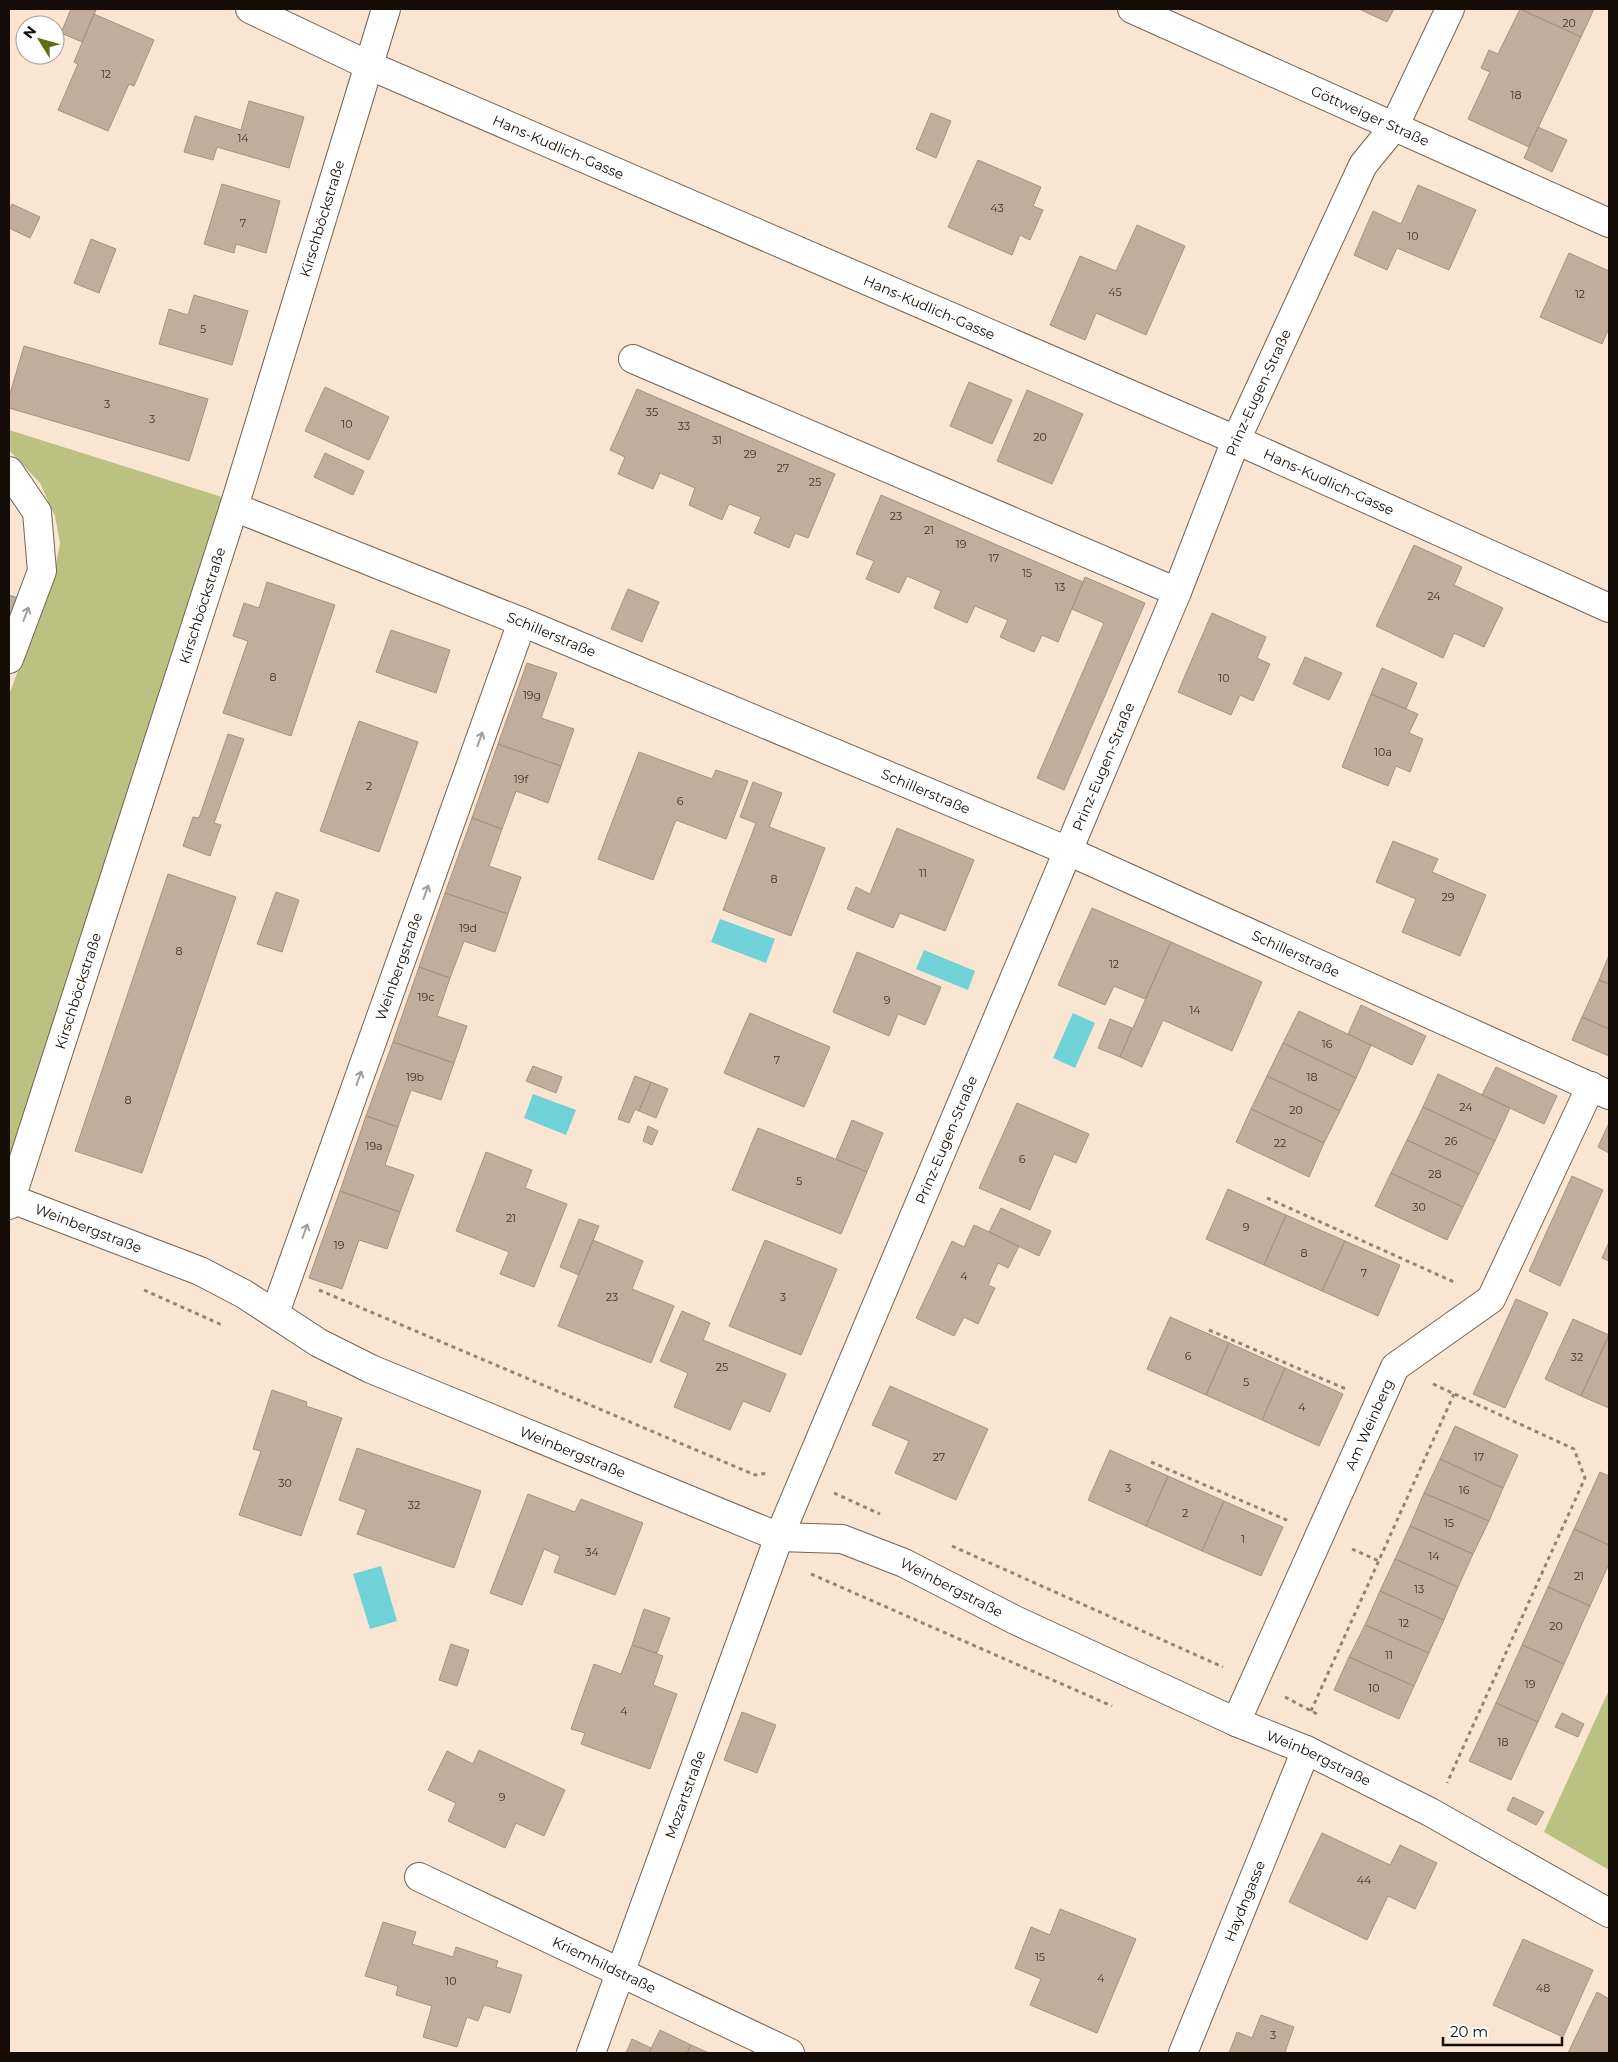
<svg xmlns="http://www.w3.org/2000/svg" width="1618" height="2062" viewBox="0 0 1618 2062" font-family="Montserrat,sans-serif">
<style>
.green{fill:#bbc180}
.water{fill:#70d1d7}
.building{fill:#c0ad9b;stroke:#a59381}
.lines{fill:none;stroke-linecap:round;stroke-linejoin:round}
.minor-casing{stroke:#746352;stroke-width:30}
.path{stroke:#928476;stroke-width:3;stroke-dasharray:4 4;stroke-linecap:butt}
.minor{stroke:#fff;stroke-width:28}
.oneway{stroke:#a19f9c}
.labels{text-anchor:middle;stroke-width:4;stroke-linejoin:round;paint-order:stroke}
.number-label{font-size:11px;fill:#3f362c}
.street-label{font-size:14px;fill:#140e07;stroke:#fff}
</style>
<rect width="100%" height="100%" fill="#f9e5d1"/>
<path class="green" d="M9,430l213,67 -209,660 -4,-2v-460l45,-120 6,-32 -5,-27 -15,-33 -31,-33z
M1609,1690v180l-65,-38z"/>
<path class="water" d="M720,919l55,20 -9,24 -55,-21z
M924,950l51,21 -7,19 -52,-21z
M1073,1013l22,10 -20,45 -22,-10z
M533,1094l43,16 -10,25 -42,-17z
M381,1566l16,55 -27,8 -17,-55z"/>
<path class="building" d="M71,9l25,1 -14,32 -21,-9z
M1359,9h35l-7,13z
M1520,9l61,28 -52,110 -61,-28 22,-47 -9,-4 8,-18 9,4z
M1520,9h74l-13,28z
M94,14l60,26 -20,46 -5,-2 -21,47 -50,-21 20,-46 -4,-2z
M249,101l55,16 -15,51 -72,-21 -4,13 -29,-8 11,-36 46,14z
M931,113l20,8 -15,37 -20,-9z
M1538,127l29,13 -15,32 -28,-14z
M978,160l63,27 -8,19 10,4 -13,30 -10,-5 -8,20 -64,-28z
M222,184l58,17 -14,52 -30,-9 -2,9 -30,-9z
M1418,185l58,25 -27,60 -52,-22 -10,22 -33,-15 19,-44 28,13z
M12,204l28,13 -10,21 -21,-10v-18z
M1137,225l48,21 -39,89 -50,-22 -11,27 -35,-15 30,-69 36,15z
M91,239l25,10 -17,44 -25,-10z
M1569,253l40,18v57l-7,16 -62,-27z
M194,295l54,16 -16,54 -73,-21 10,-35 19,6z
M24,346l184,53 -19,62 -180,-53v-11z
M969,382l43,18 -20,44 -42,-18z
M325,387l64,30 -20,43 -64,-29z
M637,389l198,85 -27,64 -13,-5 -6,15 -35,-15 7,-16 -32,-13 -7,16 -33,-15 6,-17 -35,-15 -7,16 -35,-15 7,-17 -15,-7z
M1027,390l56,24 -31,70 -55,-23z
M325,453l39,18 -11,24 -39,-18z
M881,495l202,87 -25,60 -16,-7 -8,17 -34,-15 8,-17 -33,-14 -8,17 -33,-15 7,-17 -34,-15 -8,17 -33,-14 8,-18 -18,-7z
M1414,545l48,22 -8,18 49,23 -19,39 -30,-14 -11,25 -67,-32z
M1085,577l60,26 -81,187 -27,-12 67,-155 -32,-14z
M267,582l68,23 -44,131 -68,-23 25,-72 -15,-5 11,-33 15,5z
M628,589l31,13 -17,40 -31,-13z
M9,595l12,4 -12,30z
M1212,613l54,24 -9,21 13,6 -17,37 -13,-6 -9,20 -53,-23z
M391,630l59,20 -14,43 -60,-21z
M1305,657l37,16 -13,27 -36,-16z
M527,663l30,10 -16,45 33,11 -13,37 -63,-22z
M1382,668l35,15 -11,26 -35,-15z
M1371,694l47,20 -9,19 14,6 -13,33 -14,-6 -8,20 -46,-19z
M359,721l59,21 -39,110 -59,-21z
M228,734l16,5 -30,84 7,2 -11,31 -27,-10 10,-29 6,1z
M498,744l63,22 -13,37 -32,-12 -14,38 -30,-11z
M639,752l73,27 4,-9 32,11 -22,58 -50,-19 -23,60 -55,-21z
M753,782l29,11 -13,34 56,21 -34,88 -68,-26 33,-87 -16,-6z
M472,818l30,11 -13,37 32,11 -13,37 -63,-21z
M897,828l77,32 -29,71 -45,-18 -7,15 -46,-19 9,-22 14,7z
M1393,841l45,18 -6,13 54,23 -26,61 -58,-24 14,-33 -40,-17z
M168,874l68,23 -94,276 -67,-22z
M276,892l23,8 -17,52 -25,-8z
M445,893l63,21 -13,38 -31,-11 -14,37 -31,-11z
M1092,908l79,34 -26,57 -31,-13 -9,19 -47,-20z
M1171,942l91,40 -30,69 -69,-31 -21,47 -22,-10z
M857,952l84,35 -16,38 -27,-11 -9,22 -56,-24z
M1609,955v29l-10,-4z
M419,967l31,11 -13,38 30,10 -13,37 -61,-21z
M1599,980l10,4v45l-27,-12z
M1361,1005l65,31 -14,29 -64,-31z
M1299,1011l72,34 -15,33 -73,-35z
M750,1013l80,34 -26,60 -80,-34z
M1582,1017l27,12v27l-37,-16z
M1110,1019l22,9 -12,29 -22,-9z
M393,1042l61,21 -13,37 -30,-10 -13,37 -32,-11z
M1283,1043l73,35 -16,33 -73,-35z
M533,1066l29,11 -6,16 -30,-12z
M1496,1067l61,29 -13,28 -62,-29z
M1438,1074l72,34 -15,33 -72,-34z
M635,1076l16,6 -12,29 -4,-2 -6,14 -11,-4z
M1267,1076l73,35 -16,32 -73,-34z
M651,1082l17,7 -12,29 -17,-7z
M1017,1103l72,31 -13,29 -22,-9 -24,56 -51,-22z
M1423,1107l72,34 -16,33 -72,-34z
M1251,1109l73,34 -15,34 -73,-35z
M366,1116l32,11 -13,38 29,10 -14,37 -60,-21z
M852,1120l31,13 -16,39 -31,-13z
M1609,1123v30l-11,-6z
M648,1126l10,5 -6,14 -9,-4z
M758,1128l109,44 -26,62 -109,-44z
M1407,1140l72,34 -16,33 -72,-34z
M486,1152l46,18 -7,18 42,16 -33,83 -34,-13 9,-22 -53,-21z
M1391,1173l72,34 -16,33 -72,-34z
M1572,1176l31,14 -43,96 -31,-15z
M1228,1189l58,26 -22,50 -58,-26z
M340,1191l60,21 -13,37 -28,-9 -17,49 -33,-11z
M1001,1208l50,23 -12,25 -50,-24z
M1286,1215l59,26 -23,50 -58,-26z
M579,1219l20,7 -20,49 -19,-8z
M974,1225l45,21 -11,22 -10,-5 -10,22 7,3 -17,36 -14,-7 -10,19 -38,-18 36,-77 12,6z
M593,1240l50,21 -11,28 42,17 -23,57 -93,-37z
M765,1240l72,29 -36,86 -72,-29z
M1345,1241l55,24 -22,51 -56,-25z
M1609,1242v19l-7,-3z
M1516,1299l32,14 -43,95 -32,-14z
M682,1311l28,12 -7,17 83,34 -16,38 -27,-11 -13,29 -56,-23 14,-34 -28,-12z
M1170,1317l59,26 -23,52 -59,-26z
M1573,1319l36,16 -28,61 -36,-17z
M1609,1335v73l-28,-12z
M1229,1343l56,25 -23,52 -56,-25z
M1285,1368l58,26 -24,52 -57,-26z
M890,1386l98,43 -32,71 -61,-27 14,-32 -37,-16z
M272,1390l35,12 -1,4 36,12 -41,118 -62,-21 22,-64 -8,-2z
M1455,1426l63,29 -15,33 -63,-29z
M357,1448l124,43 -27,77 -97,-34 9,-24 -27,-10z
M1110,1450l58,26 -22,50 -58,-26z
M1440,1459l63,29 -14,33 -65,-28z
M1600,1472l9,4v69l-35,-16z
M1168,1476l56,25 -22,50 -56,-25z
M1424,1493l65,28 -16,33 -63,-28z
M528,1494l47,18 6,-13 62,24 -28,72 -61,-23 6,-16 -16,-7 -22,56 -32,-12z
M1224,1501l59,26 -22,49 -59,-25z
M1410,1526l63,28 -15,33 -63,-28z
M1574,1529l35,16v19l-19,42 -42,-19z
M1395,1559l63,28 -14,33 -64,-29z
M1548,1587l42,19 -26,58 -42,-19z
M1380,1591l64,29 -15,33 -64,-28z
M644,1609l26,9 -13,35 -25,-8z
M1365,1625l64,28 -15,33 -65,-29z
M451,1644l18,6 -12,36 -18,-6z
M632,1645l31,11 -10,29 24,9 -27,75 -69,-25 4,-11 -14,-4 23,-65 27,10z
M1522,1645l42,19 -26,58 -42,-19z
M1349,1657l65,29 -15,33 -65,-29z
M1496,1703l42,19 -27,58 -42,-19z
M742,1712l34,13 -19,48 -33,-13z
M1562,1713l22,11 -6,13 -23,-10z
M479,1750l86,40 -21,46 -28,-13 -11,25 -57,-27 8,-18 -28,-13 19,-39 26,13z
M1513,1797l31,15 -8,13 -29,-15z
M1322,1833l68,32 10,-20 37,18 -22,46 -27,-13 -21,44 -78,-38z
M1060,1909l76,30 -39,94 -67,-28 11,-26 -26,-11 16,-41 19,8z
M383,1922l33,10 -4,12 41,13 3,-10 42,14 -2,6 26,8 -12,38 -26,-8 -6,16 -11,-4 -10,30 -34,-10 9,-31 -36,-11 2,-9 -33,-10z
M1523,1939l70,31 -30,67 -70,-32z
M1597,1992l12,7v54h-41z
M1261,2015l33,12 -9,25 4,1h-60l8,-21 15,6z
M660,2030l31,15 -4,8h-38z
M632,2039l19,9 -2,5h-23z
M691,2045l18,8h-22z"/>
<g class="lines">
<defs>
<g id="minor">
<path id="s1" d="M250,9l118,56 868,375 373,168"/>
<path id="s2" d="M1132,9l477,214"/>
<path d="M633,359l544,233"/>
<path d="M9,471l28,41 5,59 -33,88"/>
<path id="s3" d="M234,507l288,115 546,229 541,244"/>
<path id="s4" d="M9,1198l191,73 44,23 75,49 52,26 408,168 63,2 62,24 111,57 221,102 70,28 124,62 179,101"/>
<path id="s5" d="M9,1205l225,-698 152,-498"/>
<path id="s6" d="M275,1313l247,-691"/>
<path id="s7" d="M1236,1722l159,-355 96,-68 100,-213"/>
<path id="s8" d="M419,1877l371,176"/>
<path id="s9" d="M591,2053l188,-516 398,-945 59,-152 127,-275 31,-38 56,-118"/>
<path id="s10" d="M1183,2053l123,-303"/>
</g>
</defs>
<use href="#minor" class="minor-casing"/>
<path class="path" d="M1267,1198l187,84
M144,1290l78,35
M319,1290l436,185 13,-2
M1209,1330l137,59
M1433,1384l141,65 11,29 -138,305
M1151,1462l138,59
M834,1493l46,21
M952,1546l271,121
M1352,1549l27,12
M811,1574l301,132
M1285,1697l34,18
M1311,1711l143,-317"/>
<use href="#minor" class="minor"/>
</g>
<defs><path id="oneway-shaft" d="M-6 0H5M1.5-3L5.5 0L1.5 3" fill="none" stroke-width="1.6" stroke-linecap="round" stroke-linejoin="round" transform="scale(1.25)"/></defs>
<g class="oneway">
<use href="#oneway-shaft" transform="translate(26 614) rotate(-69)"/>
<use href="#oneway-shaft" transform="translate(480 739) rotate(-70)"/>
<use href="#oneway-shaft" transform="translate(426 892) rotate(-70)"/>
<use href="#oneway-shaft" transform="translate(359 1078) rotate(-70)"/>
<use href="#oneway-shaft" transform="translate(305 1231) rotate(-70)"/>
</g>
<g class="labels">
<g class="number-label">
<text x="1569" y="27">20</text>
<text x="106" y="78">12</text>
<text x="1516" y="99">18</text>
<text x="243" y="142">14</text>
<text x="997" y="212">43</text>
<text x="243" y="227">7</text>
<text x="1413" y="240">10</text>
<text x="1115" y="296">45</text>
<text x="1580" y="298">12</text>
<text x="203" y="333">5</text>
<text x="107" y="408">3</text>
<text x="652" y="416">35</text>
<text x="152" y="423">3</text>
<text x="347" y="428">10</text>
<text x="684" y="430">33</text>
<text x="1040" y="441">20</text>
<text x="717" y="444">31</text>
<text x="750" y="458">29</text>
<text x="783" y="472">27</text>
<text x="815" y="486">25</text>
<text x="896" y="520">23</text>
<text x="929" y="534">21</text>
<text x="961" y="548">19</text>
<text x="994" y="562">17</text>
<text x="1027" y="577">15</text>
<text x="1060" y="591">13</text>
<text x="1434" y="600">24</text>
<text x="273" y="681">8</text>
<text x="1224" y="682">10</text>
<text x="532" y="699">19g</text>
<text x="1383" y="756">10a</text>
<text x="521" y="783">19f</text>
<text x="369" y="790">2</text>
<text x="680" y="805">6</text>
<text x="923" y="877">11</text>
<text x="774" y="883">8</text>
<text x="1448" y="901">29</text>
<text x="468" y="932">19d</text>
<text x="179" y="955">8</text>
<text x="1114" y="968">12</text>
<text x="426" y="1001">19c</text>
<text x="887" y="1004">9</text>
<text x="1195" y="1014">14</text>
<text x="1327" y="1048">16</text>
<text x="777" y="1064">7</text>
<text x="415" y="1081">19b</text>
<text x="1312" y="1081">18</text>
<text x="128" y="1104">8</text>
<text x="1466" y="1111">24</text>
<text x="1296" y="1114">20</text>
<text x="1451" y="1145">26</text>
<text x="1280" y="1147">22</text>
<text x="374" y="1150">19a</text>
<text x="1022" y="1163">6</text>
<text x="1435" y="1178">28</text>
<text x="799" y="1185">5</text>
<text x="1419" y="1211">30</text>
<text x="511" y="1222">21</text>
<text x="1246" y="1231">9</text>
<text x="339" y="1249">19</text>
<text x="1304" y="1257">8</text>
<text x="1364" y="1277">7</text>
<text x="964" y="1280">4</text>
<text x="612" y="1301">23</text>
<text x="783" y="1301">3</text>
<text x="1188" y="1360">6</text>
<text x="1577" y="1361">32</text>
<text x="722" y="1371">25</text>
<text x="1246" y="1386">5</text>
<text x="1302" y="1411">4</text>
<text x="939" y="1461">27</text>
<text x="1479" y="1461">17</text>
<text x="285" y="1487">30</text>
<text x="1128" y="1492">3</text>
<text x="1464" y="1494">16</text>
<text x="414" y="1509">32</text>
<text x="1185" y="1517">2</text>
<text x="1449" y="1527">15</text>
<text x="1243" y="1543">1</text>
<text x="592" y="1556">34</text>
<text x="1434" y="1560">14</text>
<text x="1579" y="1580">21</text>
<text x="1419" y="1593">13</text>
<text x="1404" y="1627">12</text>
<text x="1556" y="1630">20</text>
<text x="1389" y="1659">11</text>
<text x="1530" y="1688">19</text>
<text x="1374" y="1692">10</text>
<text x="624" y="1715">4</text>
<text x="1503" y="1746">18</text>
<text x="502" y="1801">9</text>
<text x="1364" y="1884">44</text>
<text x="1040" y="1961">15</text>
<text x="1101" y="1982">4</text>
<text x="451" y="1985">10</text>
<text x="1543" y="1992">48</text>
<text x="1273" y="2039">3</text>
</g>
<g class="street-label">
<text dy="5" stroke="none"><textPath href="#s2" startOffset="261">Göttweiger Straße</textPath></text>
<text dy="5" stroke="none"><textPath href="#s1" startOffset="338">Hans-Kudlich-Gasse</textPath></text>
<text dy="5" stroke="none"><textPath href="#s5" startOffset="1035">Kirschböckstraße</textPath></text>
<text dy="5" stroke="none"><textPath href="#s1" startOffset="742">Hans-Kudlich-Gasse</textPath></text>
<text dy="5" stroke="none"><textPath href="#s9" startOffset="1790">Prinz-Eugen-Straße</textPath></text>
<text dy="5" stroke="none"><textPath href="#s1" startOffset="1178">Hans-Kudlich-Gasse</textPath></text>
<text dy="5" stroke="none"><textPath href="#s5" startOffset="630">Kirschböckstraße</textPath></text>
<text dy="5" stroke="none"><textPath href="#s3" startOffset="342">Schillerstraße</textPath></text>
<text dy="5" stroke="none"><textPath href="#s9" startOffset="1385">Prinz-Eugen-Straße</textPath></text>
<text dy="5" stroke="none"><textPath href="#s3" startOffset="748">Schillerstraße</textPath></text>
<text dy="5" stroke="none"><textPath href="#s3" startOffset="1152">Schillerstraße</textPath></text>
<text dy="5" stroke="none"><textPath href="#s6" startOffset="368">Weinbergstraße</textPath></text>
<text dy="5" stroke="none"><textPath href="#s5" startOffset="225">Kirschböckstraße</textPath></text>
<text dy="5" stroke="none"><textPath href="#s9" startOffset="980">Prinz-Eugen-Straße</textPath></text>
<text dy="5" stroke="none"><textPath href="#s4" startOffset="85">Weinbergstraße</textPath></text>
<text dy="5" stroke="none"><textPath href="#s7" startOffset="326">Am Weinberg</textPath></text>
<text dy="5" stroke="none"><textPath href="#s4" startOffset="620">Weinbergstraße</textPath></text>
<text dy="5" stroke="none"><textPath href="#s4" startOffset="1026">Weinbergstraße</textPath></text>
<text dy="5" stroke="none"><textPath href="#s4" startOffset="1431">Weinbergstraße</textPath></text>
<text dy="5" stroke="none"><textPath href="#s9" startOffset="275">Mozartstraße</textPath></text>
<text dy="5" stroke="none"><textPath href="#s10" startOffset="164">Haydngasse</textPath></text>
<text dy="5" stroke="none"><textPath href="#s8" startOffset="205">Kriemhildstraße</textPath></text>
</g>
</g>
<rect width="1618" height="2062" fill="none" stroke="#140e07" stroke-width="20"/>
<g transform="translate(40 40) rotate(307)"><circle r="24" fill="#ffffff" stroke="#a19f9c"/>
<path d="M0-4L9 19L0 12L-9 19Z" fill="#656d14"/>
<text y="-8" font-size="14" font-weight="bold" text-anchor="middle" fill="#140e07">N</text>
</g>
<path d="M1443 2037v8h119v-8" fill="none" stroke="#140e07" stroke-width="2.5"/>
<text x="1450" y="2037" font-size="15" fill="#140e07" stroke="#ffffff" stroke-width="4" paint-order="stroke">20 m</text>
</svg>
